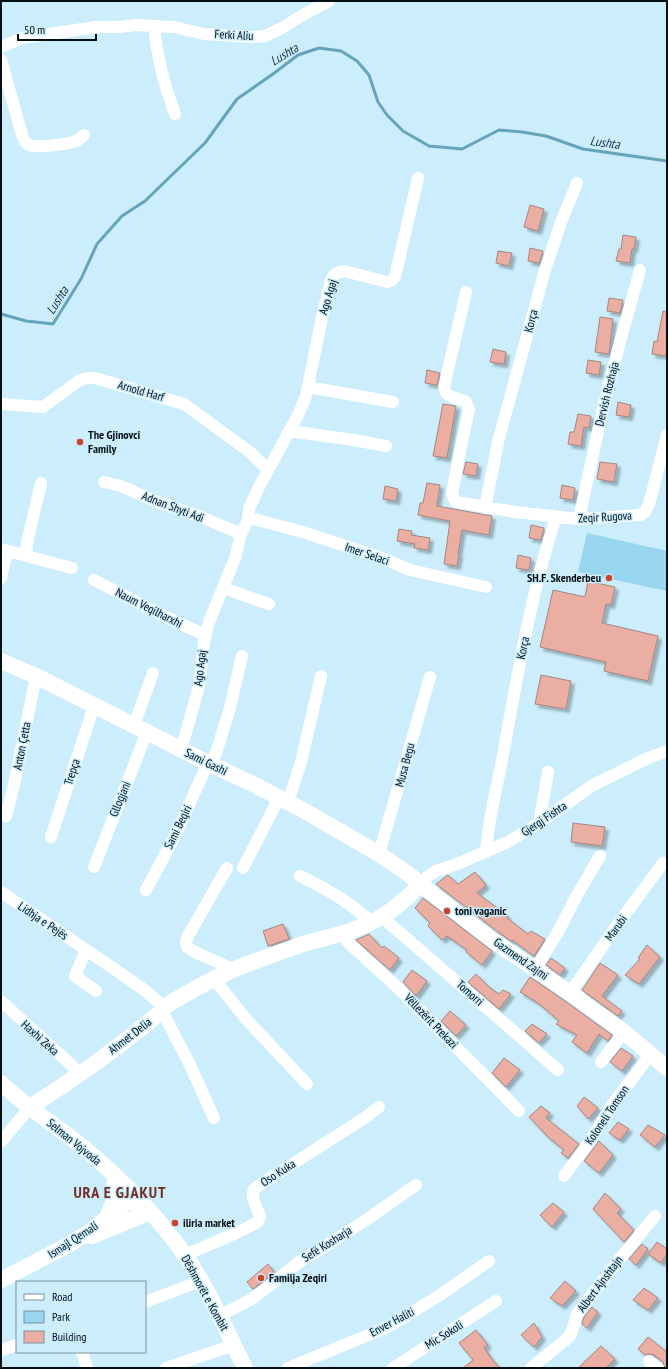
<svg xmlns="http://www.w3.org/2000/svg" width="668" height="1369" viewBox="0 0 668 1369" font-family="'PT Sans Narrow',sans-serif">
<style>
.green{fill:#97d6ee}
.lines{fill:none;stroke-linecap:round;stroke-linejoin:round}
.stream{stroke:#65a4bb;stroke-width:3}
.building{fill:#ebaea3;stroke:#a5857f;filter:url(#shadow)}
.street{stroke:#fff;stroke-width:12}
.secondary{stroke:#fff;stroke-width:16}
.poi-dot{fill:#ce412f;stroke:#ccedfb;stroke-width:1.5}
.labels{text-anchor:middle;stroke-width:3;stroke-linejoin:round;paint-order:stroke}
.street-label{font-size:12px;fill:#040f13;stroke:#ccedfb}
.poi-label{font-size:12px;font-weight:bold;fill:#040f13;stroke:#ccedfb;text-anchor:start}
.water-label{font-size:13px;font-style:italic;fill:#13323d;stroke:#ccedfb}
.district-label{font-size:16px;font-weight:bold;letter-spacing:1px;fill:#722d23;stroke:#ccedfb}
</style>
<defs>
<filter id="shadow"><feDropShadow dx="3.5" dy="3.5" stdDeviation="1" flood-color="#0004"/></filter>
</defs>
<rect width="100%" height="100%" fill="#ccedfb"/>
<path class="green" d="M587,533l80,18v40l-89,-19z"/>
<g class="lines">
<path class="stream" d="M1,314l25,7 27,3 28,-45 16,-35 25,-28 23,-15 60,-58 32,-44 36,-25 25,-19 21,-7 22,3 16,10 12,14 9,27 9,13 16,16 26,15 33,3 37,-19 23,2 24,4 37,13 84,12"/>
</g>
<path class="building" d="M530,205l14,4 -6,22 -14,-4z
M623,235l13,2 -2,12h-2l-2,14 -14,-2 3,-12h2z
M530,248l13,3 -4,12 -11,-2z
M498,251l14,2 -3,13 -13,-3z
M609,298l14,2 -3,13 -13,-2z
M663,311l4,1v35l-1,9 -14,-2 2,-13 3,1z
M600,317l13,2 -4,35 -14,-2z
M493,349l13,3 -2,12 -14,-2z
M588,360l13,2 -2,13 -13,-2z
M427,370l13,3 -3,12 -12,-2z
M618,402l13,3 -2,12 -13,-2z
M443,404l13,2 -9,52 -14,-2z
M578,414l13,2 -2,12 -5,-1 -3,19 -13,-2 2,-12h4z
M466,462l12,2 -2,12 -13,-2z
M600,462l17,2 -3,18 -17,-3z
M427,483l13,2 -3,21 55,10 -3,19 -27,-5 -4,24h1l-2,12 -13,-2 6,-43 -32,-6 2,-12h3z
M562,485l13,3 -2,12 -13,-2z
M385,486l13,3 -2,12 -13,-2z
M531,525l13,3 -3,12 -12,-2z
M399,529l13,2 -1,4 19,3 -2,12 -14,-2 1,-4 -18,-3z
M518,555l13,3 -2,12 -13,-2z
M588,581l27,6 -4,18 -5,-1 -4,19 56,13 -10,45 -44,-10 2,-9 -66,-15 13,-57 32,7z
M541,675l30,6 -5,28 -31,-5z
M573,823l32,4 -3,19 -31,-4z
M475,872l11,13 -9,8 31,23 -1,2 21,16 3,-3 14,8 -11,17 -22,-16 -1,1 -14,-10 -61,-47 12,-9 10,9z
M423,898l69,53 -10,14 -16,-13 1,-2 -20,-14 -5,4 -14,-14 2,-3 -15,-15z
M283,924l6,15 -21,7 -5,-15z
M369,934l13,14 2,-2 15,12 -9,12 -34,-30z
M647,945l13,12 -21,27 -14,-9 15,-16 -2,-1z
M551,958l14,10 -5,7 -14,-10z
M600,963l18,12 -16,21 20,15 -4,5 -36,-26z
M412,970l15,11 -11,15 -13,-14z
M476,974l13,13 10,7 4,-4 8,4 -12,15 -31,-27z
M530,977l35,24 47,34 -4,6 -9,-7 -12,19 -15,-11 5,-7 -21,-11 3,-3 -21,-18 -18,-11z
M450,1011l16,14 -10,11 -15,-15z
M532,1024l15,10 -8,9 -14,-12z
M621,1048l12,8 -11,15 -12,-9z
M504,1058l16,12 -14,17 -14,-14z
M584,1097l14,11 -10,11 -11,-13z
M541,1106l9,7 -4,5 33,26 -11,14 -7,-5 3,-3 -16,-13 -19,-20z
M618,1122l11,7 -9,11 -11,-7z
M648,1125l17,10 -10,12 -15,-12z
M599,1141l14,14 -14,18 -15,-12z
M605,1193l16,16 -4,4 17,17 -10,12 -31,-33z
M553,1203l11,9 -12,15 -12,-12z
M657,1242l10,7v5l-6,9 -13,-9z
M642,1244l6,5 -12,16 -7,-6z
M268,1264l6,8 -21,17 -6,-7z
M565,1281l11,10 -14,15 -12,-8z
M644,1288l14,10 -10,12 -15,-10z
M592,1307l6,5 -11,16 -5,-4 2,-7z
M534,1323l8,14 -8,10 -13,-12z
M476,1330l12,15 -4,2 6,10 10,11h-37l10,-8 -14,-17z
M648,1337l19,15v16h-2l-2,-6 -9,-7 -4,-1 -5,1 -7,-6z
M601,1346l14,13 -9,9h-28z"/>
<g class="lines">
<path class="street" d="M154,27c3,30 10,58 21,87
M1,47l21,-9 74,-11h24l15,-2 39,2 30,7 50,3 11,-1 17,-8 19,-12 28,-15
M1,60l21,75c2,4 3,8 7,10 8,3 40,-1 47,-4 3,-1 6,-4 8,-6
M466,292l-22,95c1,11 13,10 22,15l3,7 -9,42 -7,37 -1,6 4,8 59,10 64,7 61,-4 5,-3 4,-8 18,-69
M308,387l85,15
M1,404l42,3 37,-27 8,-2h7l89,26 66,48 18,18
M289,431l65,9 32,6
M104,482l17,4 34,15 46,16 40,17
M485,508l14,-70 46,-168 16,-48 16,-39
M579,519l24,-111 18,-70 19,-68
M248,520l6,-1 49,13 79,26 28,12 76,17
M1,549l71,19
M26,556l1,-13 14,-60
M1,578l6,-27
M94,580l72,37 39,18
M223,588l46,16
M134,725l19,-52
M179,748l5,-8 15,-54 5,-44 5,-20 26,-64 6,-24 7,-14 1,-11 10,-22 39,-72 8,-19 16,-79 9,-37 4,-6 4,-2 5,-1 43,11 4,-1 4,-4 23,-99
M286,801l5,-8 10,-31 20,-86
M6,816l8,-31 22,-109
M539,823l9,-51
M51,837l43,-131
M486,852c2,-34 12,-68 18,-102 14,-78 27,-157 52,-233
M379,854l51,-177
M94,867l53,-135
M227,868l-39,68 -2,6 1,5c13,10 31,13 46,23
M243,868l36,-70
M300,876c25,12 52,27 72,47
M420,884l7,-7 9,-6 21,-7 51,-22 31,-19 54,-38 53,-26 21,-8
M146,890l28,-52 34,-75 6,-6 2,-4 14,-45 12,-52
M1,892l122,83 24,17 17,15
M382,917l176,153
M342,933l4,7 6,6 45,41 122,124
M86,950l-11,26 21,15
M535,969l23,-37 19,-37 23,-39
M214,979l32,40 61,65
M570,993l48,-69 45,-61
M1,1001l79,72
M162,1011l27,52 25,55
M601,1062l23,-30
M1,1142l29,-35
M564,1176l26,-35 22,-36 39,-51
M185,1255l49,-21 24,-12 2,-6c-3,-8 -11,-20 -5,-28l111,-71 13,-10
M145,1302l56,-21
M219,1316l33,-17 50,-39 19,-11 48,-31 47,-33
M1,1350l16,-5
M82,1352l5,16
M649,1361l9,7
M166,1368l68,-23
M288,1368l100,-41 52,-32 49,-34
M393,1368l103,-67
M531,1368l38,-31 3,-6 5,-17 45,-58 33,-40"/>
<path class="secondary" d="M1,661l35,15 172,87 47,22 48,25 76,44 28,19 13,11 71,55 79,54 54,39 43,36
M1,1083c27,26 60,45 89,70 35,30 68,64 95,102 24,35 41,75 60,113
M30,1107c46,-29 91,-61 132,-96l2,-4c26,-16 52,-31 81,-42 19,-7 38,-14 58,-21 23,-7 48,-11 69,-22 18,-9 35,-23 48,-38
M108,1216l6,-16 1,-24
M92,1236l58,-24
M1,1280l69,-36 19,-12 37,-29 8,-2 9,3"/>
</g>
<g class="poi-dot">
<circle cx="80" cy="442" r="4"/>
<circle cx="609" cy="578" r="4"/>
<circle cx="447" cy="911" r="4"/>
<circle cx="175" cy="1223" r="4"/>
<circle cx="261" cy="1278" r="4"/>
</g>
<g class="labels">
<g class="street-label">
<text transform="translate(234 35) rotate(3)" y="4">Ferki Aliu</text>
<text transform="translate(328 297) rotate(-73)" y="4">Ago Agaj</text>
<text transform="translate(531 321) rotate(-75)" y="4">Korça</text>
<text transform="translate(141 391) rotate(16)" y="4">Arnold Harf</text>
<text transform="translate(607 394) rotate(-76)" y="4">Dervish Rozhaja</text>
<text transform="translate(173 507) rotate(21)" y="4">Adnan Shyti Adi</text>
<text transform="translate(605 517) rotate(-3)" y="4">Zeqir Rugova</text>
<text transform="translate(367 554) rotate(19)" y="4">Imer Selaci</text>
<text transform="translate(149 608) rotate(27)" y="4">Naum Veqilharxhi</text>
<text transform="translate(523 648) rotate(-78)" y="4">Korça</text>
<text transform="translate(200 668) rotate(-83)" y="4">Ago Agaj</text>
<text transform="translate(22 746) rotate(-79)" y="4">Anton Çetta</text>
<text transform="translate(206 762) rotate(26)" y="4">Sami Gashi</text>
<text transform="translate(405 765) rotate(-75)" y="4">Musa Begu</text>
<text transform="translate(72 772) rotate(-72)" y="4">Trepça</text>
<text transform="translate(120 799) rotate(-68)" y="4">Gllogjani</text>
<text transform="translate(544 819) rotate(-34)" y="4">Gjergj Fishta</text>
<text transform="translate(178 827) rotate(-64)" y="4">Sami Beqiri</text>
<text transform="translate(43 921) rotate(34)" y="4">Lidhja e Pejës</text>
<text transform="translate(616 928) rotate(-55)" y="4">Marubi</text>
<text transform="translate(521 959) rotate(35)" y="4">Gazmend Zajmi</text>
<text transform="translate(470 993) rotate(42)" y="4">Tomorri</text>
<text transform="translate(431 1021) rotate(46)" y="4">Vëllezërit Prekazi</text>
<text transform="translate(130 1036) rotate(-38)" y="4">Ahmet Delia</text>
<text transform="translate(40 1038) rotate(42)" y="4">Haxhi Zeka</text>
<text transform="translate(607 1115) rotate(-56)" y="4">Koloneli Tomson</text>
<text transform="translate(74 1142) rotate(39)" y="4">Selman Vojvoda</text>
<text transform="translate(278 1173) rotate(-33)" y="4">Oso Kuka</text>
<text transform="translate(73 1240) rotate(-33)" y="4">Ismajl Qemali</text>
<text transform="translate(327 1244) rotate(-32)" y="4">Sefë Kosharja</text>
<text transform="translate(600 1284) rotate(-53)" y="4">Albert Ajnshtajn</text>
<text transform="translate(205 1293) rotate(61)" y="4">Dëshmorët e Kombit</text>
<text transform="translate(392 1322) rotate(-28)" y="4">Enver Haliti</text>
<text transform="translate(444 1335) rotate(-32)" y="4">Mic Sokoli</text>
</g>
<g class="poi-label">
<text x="88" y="439">The Gjinovci<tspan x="88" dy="14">Family</tspan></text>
<text x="601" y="582" text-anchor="end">SH.F. Skenderbeu</text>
<text x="455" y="915">toni vaganic</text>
<text x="183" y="1227">iliria market</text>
<text x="269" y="1282">Familja Zeqiri</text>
</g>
<g class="water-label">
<text transform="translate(284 54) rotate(-31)" y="5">Lushta</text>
<text transform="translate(605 142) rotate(8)" y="5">Lushta</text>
<text transform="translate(57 300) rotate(-58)" y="5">Lushta</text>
</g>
<g class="district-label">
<text x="120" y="1198">URA E GJAKUT</text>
</g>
</g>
<rect width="668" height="1369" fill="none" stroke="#040f13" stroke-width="4"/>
<rect x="16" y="1281" width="130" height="72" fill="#ccedfb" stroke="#7c949e"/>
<rect x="24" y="1294" width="20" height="6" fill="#ffffff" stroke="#7c949e"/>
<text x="52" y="1301" font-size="12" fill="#040f13">Road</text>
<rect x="24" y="1311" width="20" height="12" fill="#97d6ee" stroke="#7c949e"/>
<text x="52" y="1321" font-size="12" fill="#040f13">Park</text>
<rect x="24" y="1331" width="20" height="12" fill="#ebaea3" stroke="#7c949e"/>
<text x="52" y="1341" font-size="12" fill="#040f13">Building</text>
<path d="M18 34v6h78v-6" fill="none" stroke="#040f13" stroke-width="2"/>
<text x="24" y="34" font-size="12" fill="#040f13" stroke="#ccedfb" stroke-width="3" paint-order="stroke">50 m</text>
</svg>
